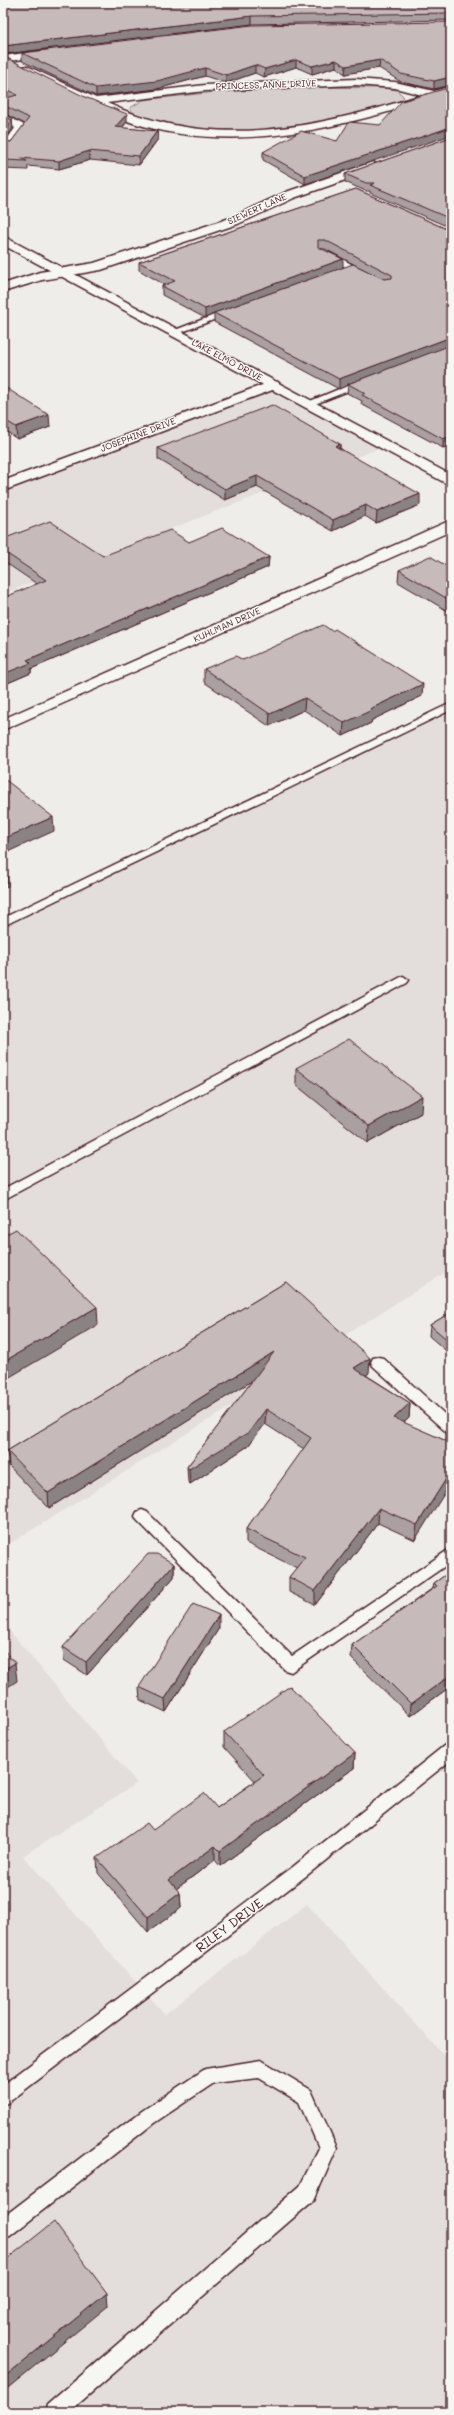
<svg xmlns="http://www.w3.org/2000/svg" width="454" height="2415" viewBox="0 0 454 2415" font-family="Mali,sans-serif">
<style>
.built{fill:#e3dedc}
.green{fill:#d7cfce;stroke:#90777c}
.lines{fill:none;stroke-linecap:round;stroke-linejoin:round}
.lane-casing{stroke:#4a1f2b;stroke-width:3}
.street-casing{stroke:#4a1f2b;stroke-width:3}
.secondary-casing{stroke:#4a1f2b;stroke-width:3}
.lane{fill:#f6f6f2;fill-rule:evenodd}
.street{fill:#f6f6f2;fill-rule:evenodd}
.secondary{fill:#f6f6f2;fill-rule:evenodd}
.wall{fill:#aaa0a1;stroke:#4a1f2b;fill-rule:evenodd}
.shaded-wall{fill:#8b8283;stroke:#4a1f2b}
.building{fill:#c6babb;stroke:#4a1f2b}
.labels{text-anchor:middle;stroke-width:3;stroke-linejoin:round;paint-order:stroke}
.far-street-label{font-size:9px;fill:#4a1f2b;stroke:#f6f6f2}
.near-street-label{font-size:13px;fill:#4a1f2b;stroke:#f6f6f2}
</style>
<rect width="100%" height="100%" fill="#efedea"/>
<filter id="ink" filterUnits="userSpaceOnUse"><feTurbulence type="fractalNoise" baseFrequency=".025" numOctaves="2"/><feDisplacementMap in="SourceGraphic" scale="8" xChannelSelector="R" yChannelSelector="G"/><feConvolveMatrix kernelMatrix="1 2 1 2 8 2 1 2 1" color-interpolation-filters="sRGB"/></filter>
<g filter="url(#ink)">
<path class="built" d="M273,385l112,61 -382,148v-108z
M451,706v563l-448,279v-624z
M3,1623l134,160 -114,73 142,158 142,-110 144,159v349h-448z"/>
<path class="green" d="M315,87l68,1 14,2 7,7 -4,4 -66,20 -43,9 -76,2 -60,-11 -22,-8 -3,-5 13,-8 73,-8z"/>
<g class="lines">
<defs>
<path id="lane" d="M325,253h6l37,20 -7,2 -36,-18z
M227,310l7,2 -57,22 -7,-2z
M363,379l3,1v4l-56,22 -7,-2z
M451,703v7l-448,216v-8z
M403,976l6,4 -2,3 -404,217v-11z
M378,1357l5,1 68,62v14l-5,-2 -73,-66 -2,-4 2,-4z
M142,1510l5,2 145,144 159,-108v14l-160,110 -6,-2 -148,-150 -2,-4 2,-4z
M451,1743v17l-145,116 -297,226 -6,3v-20l291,-219 151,-121z
M261,2060l50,30 26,58 -23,52 -245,212h-25l3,-7 253,-219 19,-38 -20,-46 -40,-24 -45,5 -60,40 -144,113 -7,2v-21l139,-106 63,-42z"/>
<path id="street" d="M47,50l4,1v4l-48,7v-6z
M27,66l69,32 109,-13 151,-6 39,3 39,9 17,-5v7c-103,32 -210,64 -318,30 -38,-13 -74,-35 -110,-52v-4zM356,85l39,3 27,7c-106,33 -210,57 -315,8l98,-12z
M3,114l25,13 -16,22h-8l-1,-4 12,-17 -12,-6z
M373,162l6,4 -2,3 -83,29 -56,26 -137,46 -59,10 -39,12v-8l37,-12 54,-9 136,-45 56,-26z
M273,381l5,1 2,3 -2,3 -275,103v-10z
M451,520v11l-448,199v-11z"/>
<path id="secondary" d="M3,236l448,239v11l-448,-241z"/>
</defs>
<use href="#lane" class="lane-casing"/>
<use href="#street" class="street-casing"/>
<use href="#secondary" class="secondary-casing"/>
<use href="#lane" class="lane"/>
<use href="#street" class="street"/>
<use href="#secondary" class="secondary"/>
</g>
<path class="wall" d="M3,3h448v82l-17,4 -33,-7 -22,-14 -34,6 -9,-7 -24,7 -16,-7 -32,10 -9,-4 -29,10 -21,-7 -48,13 -61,7 -74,-35v-8l429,-31v-2l-199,4 -248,30 -1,2 124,66 -5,6 35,3 1,8 -19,26 -49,-5 -31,9 -31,-3v4l-25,-1v-53l9,4 1,9 -9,12 7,1 14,-18 -22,-11v-14l5,-2 -5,-3z
M380,125l-75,59 -42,-24v-8l74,-11z
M451,137v91l-81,-35v-2h-4l-21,-9v-8z
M356,189l95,42v214l-8,3 -82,-44 1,-3 -15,-8 1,-8 -9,4 -125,-67v-8l-9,4 -43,-23v-9l3,-1 -26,-15v-8zM322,249h3l55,29 -37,-11z
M3,386l47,41 -33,12 -14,-10z
M340,444v4l80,57 -44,18 -11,-7 -32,15 -76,-44 -32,13 -67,-41v-11z
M3,539l100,17 86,-14 80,15 -1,10 -237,102v4l-28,12 34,-101 -34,-23z
M451,569v44l-53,-31 1,-12z
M243,660l179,36 -50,24 -1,3 -28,13 -39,-26 -35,16 -65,-44v-13z
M296,1068l125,45 -53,30 -72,-58z
M286,1282l83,91 -3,2 44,28 -1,15 -5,5 47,20 -36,97 -37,-17 -63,82 -26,-13v-15l8,-9 -51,-25v-14l58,-80 -39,-25 -17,22 -58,38 -2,-2 -1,-15 66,-87 -204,128 -40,-42 -2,-15z
M451,1312v43l-22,-19 1,-11z
M174,1564v13l-87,98 -23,-15 -1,-13z
M451,1571v115l-41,30 -59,-58 1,-13 81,-57 1,-5z
M219,1628l-53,84 -26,-12 -1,-13z
M224,1732l131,21 -1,15 -134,98 -5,-6 -39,29 4,4 1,15 -33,24 -50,-59 -1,-15 56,-28 64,-22 38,-27 -31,-34z"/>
<path class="shaded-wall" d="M252,16v8l-248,30 -1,5v-13z
M296,60v7l-32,10 1,-8z
M336,60v7l-24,7v-8z
M380,60l-1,8 -34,6 1,-8z
M255,65v8l-29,10v-8z
M205,68v8l-48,13 -61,7v-8z
M451,77v8l-17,4v-8z
M127,114v8l-12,13v-8z
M12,120l1,9 -10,13v-9z
M451,127v8l-146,49v-8z
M157,131l1,8 -19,26v-9z
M89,151l1,9 -31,9v-8z
M343,259v9l-129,45v1l-9,4v-9z
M451,337v9l-103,38v1l-9,4v-10z
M49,415l1,12 -33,12 -1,-12z
M451,436v9l-8,3v-9z
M340,444l-1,10 -4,-8z
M257,476v11l-32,13v-11z
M420,494v11l-44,18 1,-11z
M366,505l-1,11 -32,15v-11z
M269,557l-1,10 -237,102v4l-28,12v-11l24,-14z
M423,684l-1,12 -50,24 -1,3 -28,13 1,-13 26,-14z
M305,698l-1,12 -35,16 1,-12z
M53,817l1,14 -51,23v-15z
M7,871l1,15 -5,2v-15z
M422,1096l-1,17 -53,30 1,-17z
M97,1307l1,18 -95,56v-19z
M274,1352v15l-225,141 -1,-15z
M370,1358l-1,15 -15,10v-15z
M410,1403l-1,15 -16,15 1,-15z
M266,1409l-1,15 -17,22 -58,38 -1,-15z
M451,1471v12l-36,57 2,-15z
M379,1508l-1,15 -63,82v-14z
M174,1564v13l-87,98 -1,-13z
M219,1615v13l-53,84 -1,-13z
M15,1663l2,18 -14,9v-20z
M451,1675v11l-41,30 1,-12z
M355,1753l-1,15 -134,98v-15z
M215,1846v14l-46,34v-14z
M180,1893l1,15 -33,24v-15z
M107,2293l1,13 -105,86v-14z"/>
<path class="building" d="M3,3h448v10l-199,3 -249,30v2z
M451,22v55l-17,4 -33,-7 -21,-14 -34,6 -10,-6 -24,6 -16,-6 -31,9 -10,-4 -29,10 -21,-7 -48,13 -61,7 -74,-35 230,-28z
M3,56l82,41 42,17 -12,13 42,4 -18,25 -50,-5 -30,10 -38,-3 6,3 -24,-1v-19l8,1 18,-24 -26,-13v-6l14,-4 -14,-9z
M451,87v40l-146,49 -42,-24 38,-21 36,10 12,-19 31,3 22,-24z
M3,116l9,4 -9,13z
M451,137v82l-81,-34 5,-2h-9l-21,-9z
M356,189l95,42v106l-112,42 -125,-66 139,-49 31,15 8,-1v-3l-67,-35h-7v7l25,12 -138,50 -43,-23 13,-5 -36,-19z
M451,345v91l-8,3 -81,-44 3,-2 -17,-9z
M3,386l46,29 -33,12 -13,-8z
M272,405l68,39 -5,2 85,48 -43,18 -11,-7 -33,15 -76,-44 -32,13 -67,-41z
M50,521l53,35 67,-26 19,12 33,-14 47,29 -242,103 4,3 -28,11v-76l43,-18 -43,-29v-12z
M430,556l21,13v32l-52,-31z
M323,625l9,6 3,-2 88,55 -53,25 2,1 -28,13 -39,-25 -35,16 -66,-45 32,-13 7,4z
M3,778l50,39 -50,22z
M3,868l4,3 -4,2z
M349,1039l73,57 -53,30 -73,-58z
M16,1229l81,78 -94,55v-126z
M286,1282l84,76 -16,10 56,35 -16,15 57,25v28l-34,54 -38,-17 -64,83 -26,-14 16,-20 -59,-28 65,-91 -45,-29 -17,23 -60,37 -2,-2 87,-115 -226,141 -41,-42z
M451,1312v31l-21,-18z
M148,1554h9l17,10 -88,98 -23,-15z
M451,1571v104l-40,29 -59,-59 85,-59 -3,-3z
M193,1604l26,11 -54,84 -26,-12z
M3,1649l12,14 -12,7z
M290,1686l65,67 -135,98 -5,-5 -46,34 11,13 -32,24 -51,-59 50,-35 6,7 51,-37 13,15 47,-33 -40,-43z
M54,2222l53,71 -104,85v-116z"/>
</g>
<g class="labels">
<g class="far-street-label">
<text transform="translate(266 85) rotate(-2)" y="3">PRINCESS ANNE DRIVE</text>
<text transform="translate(257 209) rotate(-24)" y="3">SIEWERT LANE</text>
<text transform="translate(227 360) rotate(28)" y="3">LAKE ELMO DRIVE</text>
<text transform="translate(138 435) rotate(-21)" y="3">JOSEPHINE DRIVE</text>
<text transform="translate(227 625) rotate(-24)" y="3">KUHLMAN DRIVE</text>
</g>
<g class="near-street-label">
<text transform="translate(229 1925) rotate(-37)" y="5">RILEY DRIVE</text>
</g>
</g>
<rect width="454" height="2415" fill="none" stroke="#f6f6f2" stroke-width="16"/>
<rect x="8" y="8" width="438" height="2399" fill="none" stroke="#4a1f2b" stroke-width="1.5" filter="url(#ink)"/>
</svg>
